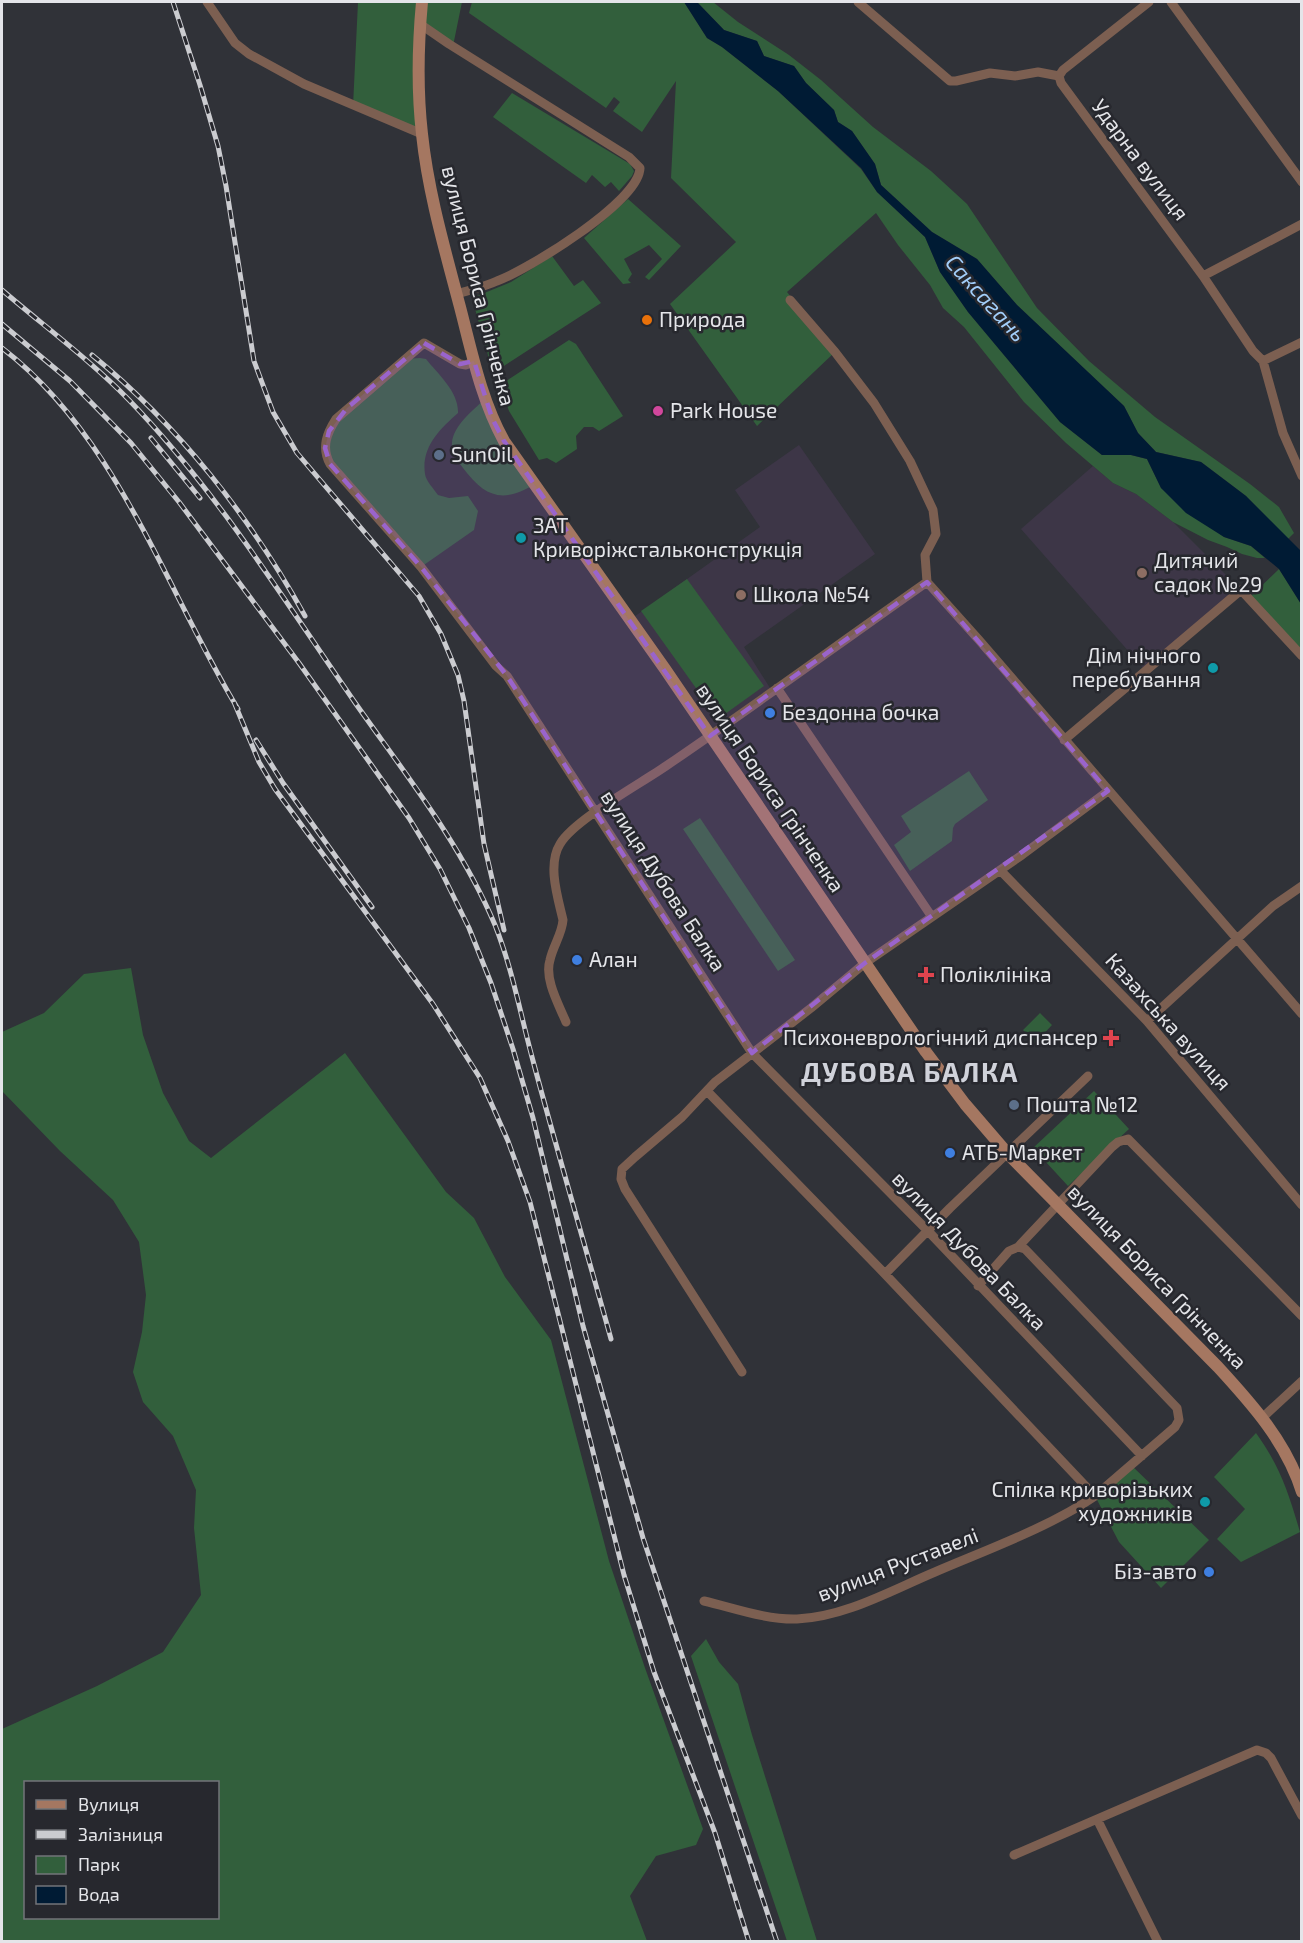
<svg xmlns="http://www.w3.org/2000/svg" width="1303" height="1943" viewBox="0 0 1303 1943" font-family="'Exo 2',sans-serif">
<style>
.education{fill:#3d3647}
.green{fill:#325f3c;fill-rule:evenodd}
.water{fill:#001b34}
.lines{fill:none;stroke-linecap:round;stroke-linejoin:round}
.street{stroke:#7c5f51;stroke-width:9}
.secondary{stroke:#a57761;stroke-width:12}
.rail-casing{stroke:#cbccd0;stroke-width:5}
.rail{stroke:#27282e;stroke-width:3;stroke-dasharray:9;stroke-linecap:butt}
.marked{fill:#9a64cc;fill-opacity:0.2;stroke:#9a64cc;stroke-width:4.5;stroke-dasharray:12 8;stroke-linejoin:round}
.food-dot{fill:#e8710a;stroke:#27282e;stroke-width:2}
.hotel-dot{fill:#d1479c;stroke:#27282e;stroke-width:2}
.service-dot{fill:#5c6f8a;stroke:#27282e;stroke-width:2}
.culture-dot{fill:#0f9aa8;stroke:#27282e;stroke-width:2}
.education-dot{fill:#8d6e63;stroke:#27282e;stroke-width:2}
.shop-dot{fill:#3f7fe0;stroke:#27282e;stroke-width:2}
.health-dot{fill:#e0444e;stroke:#27282e;stroke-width:2}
.labels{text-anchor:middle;stroke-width:5;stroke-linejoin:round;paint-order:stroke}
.street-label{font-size:21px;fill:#e4e5e9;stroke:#27282e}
.poi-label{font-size:21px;fill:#e4e5e9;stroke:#27282e;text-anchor:start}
.water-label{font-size:22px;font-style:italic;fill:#a2cefa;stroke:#27282e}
.district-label{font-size:27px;font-weight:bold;letter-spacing:1.5px;fill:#d0d2da;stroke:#27282e}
</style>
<rect width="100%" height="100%" fill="#303238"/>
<path class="education" d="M799,445l76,109 -131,93 28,44 -62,45 -79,-117 129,-92 -25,-37z
M1093,466l20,17 23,11 37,28 68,68 -96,80 -124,-141z"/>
<path class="green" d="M358,2h104l-9,44 -32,-22 1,110 -69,-28z
M472,2h212l23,36 15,9 56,44 83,78 16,23 48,45 15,35 28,40 92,110 42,33h29l16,4 14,29 63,49 27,9 14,12h-8l-15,-4 -15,-7 -19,-7 -35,-18 -37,-28 -23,-11 -47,-40 -42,-41 -60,-75 -21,-19 -13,-23 -32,-40 -22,-32 -89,79 48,60 -78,74 -87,-122 66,-62 -65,-64 5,-97 -34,51 -29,-21 7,-9 -6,-5 -8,11 -137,-95z
M697,2h16l25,20 51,33 32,25 52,47 58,44 36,33 70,104 52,53 66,56 95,67 29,23 15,26 -6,6 -42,-43 -45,-34 -45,-10 -18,-19 -14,-27 -107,-101 -40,-46 -45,-27 -51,-47 -6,-21 -23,-33 -14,-9 -4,-12 -28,-27 -12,-17 -30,-10 -7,-15 -33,-11z
M512,93l118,71 4,7 -2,5 -13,15 -8,-9 -6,5 -13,-12 -6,8 -93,-66z
M628,199l53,47 -32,34 -4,-3 17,-18 -13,-14 -25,14 8,15 -4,6 3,3 -8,1 -39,-46z
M552,256l22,30 9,-6 18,23 -108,70 -21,-75 39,-16z
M569,340l7,4 47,72 -24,15 -6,-4h-9l-8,9 1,13 -21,14 -9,-5 -8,2 -30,-49 -9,-26z
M420,358l6,1c12,15 33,33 32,54 -18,16 -37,34 -33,61 1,7 9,15 13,21l11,3 19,-2 10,15 -4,19 -53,37 -91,-103 -1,-33 76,-72z
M485,399l50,85c-33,20 -50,13 -72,-16 -5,-7 -12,-15 -11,-25 1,-17 21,-33 33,-44z
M1279,569l22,35v52l-52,-58z
M687,579l77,107 -46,33 -77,-108z
M969,771l19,29 -33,24 -2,4 -1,13 -42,30 -16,-26 17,-13 -10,-16z
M700,818l95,142 -17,11 -95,-142z
M131,968l12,67 20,58 26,48 22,17 134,-105 101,139 28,26 31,59 46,63 58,221 36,107 58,161 -7,16 -40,11 -26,40 17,45h-645v-212l95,-43 66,-34 38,-57 -7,-67 2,-38 -23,-54 -30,-34 -10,-30 9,-40 4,-37 -7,-53 -26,-42 -53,-49 -58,-60v-59l42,-19 40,-39zM26,1782h192v136h-192z
M1040,1013l12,12 -17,18 -12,-13z
M1094,1091l35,38 -61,57 -35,-38z
M1256,1433c24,33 33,61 44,99l-59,30 -24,-23 28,-30 -31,-32z
M1131,1465l78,75 -48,48 -42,-46 -24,-46z
M706,1639l13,23 19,22 14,51 65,206h-30l-96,-285z"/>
<path class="water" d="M684,2h13l27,28 33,11 7,15 30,10 12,17 28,27 4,12 14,9 23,33 6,21 51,47 45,27 40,46 107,101 14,27 18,19 45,10 45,34 55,55v53l-22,-35 -28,-23 -27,-9 -38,-24 -25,-25 -14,-29 -16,-4h-29l-42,-33 -92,-110 -28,-40 -15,-35 -48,-45 -16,-24 -83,-77 -56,-44 -15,-9z"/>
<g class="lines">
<path class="street" d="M207,2l28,41 14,11 55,30 118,50
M858,2l92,79h6l34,-8 25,3 23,-4 21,4
M1171,2l131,180
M420,24l29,20 180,113 11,11c-1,34 -113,102 -143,113 -13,6 -27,9 -41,13
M1059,76l2,7 142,193 50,75 10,10 20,72 19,43
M1059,76l4,-6 86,-68
M1203,276l99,-52
M790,300l45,52 39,51 36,58 23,49 3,24 -11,21 2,27 52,58 323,374
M474,361l-8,4 -6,-1 -36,-21 -88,76c-9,14 -15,28 -6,45l91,103 75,99 11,10 245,377 176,178 214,225
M1263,361l39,-19
M777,688l155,229
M1064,740l177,-150 61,66
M1000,870l147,151 155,184
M1147,1021l126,-115 29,-20
M566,1022c-7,-17 -22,-43 -16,-62 3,-14 12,-26 13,-40 -5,-22 -16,-55 -3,-76 14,-24 80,-60 106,-78 88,-60 174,-123 261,-184
M707,1091l178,183 210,222
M1018,1247l94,-100 6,-5 10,-3 174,177
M885,1274l65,-66 138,-132
M742,1372l-117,-183 -4,-10 1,-10 13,-12 47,-40 33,-35 96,-74 54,-45 157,-108 86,-64
M1262,1418l40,-37
M704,1601c30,7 62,19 93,18 48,-2 95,-29 138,-47 51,-22 115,-45 160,-76l80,-69 4,-7 -2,-12 -152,-159 -7,-2 -9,4 -31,35
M1097,1819l61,123
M1014,1855l243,-105 9,3 5,5 31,58"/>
<path class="secondary" d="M422,2c-4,43 -5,88 0,132 6,58 23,116 38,173 12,46 21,92 44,134l161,228 261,383 39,52 43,50 210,213c34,37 69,76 84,125"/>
<defs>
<path id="rail" d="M173,2l27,83 18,61 8,40 28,175 19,51 24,41 122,143 22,38 17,41 6,26 20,143 20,86
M2,290c42,36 88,70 127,110 88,91 155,200 227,304 50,71 105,140 139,221 17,43 25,87 37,132 25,94 53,188 79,282
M2,324l68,57 61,62 48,59 120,161 110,155 31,51 29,59 22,55 22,66 20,69 50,208 60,212 134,404
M2,348c115,88 163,240 236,361
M92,355c86,70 159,163 213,261
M151,438l49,60
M234,702l25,60 16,27 158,215 47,74 28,63 22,61 94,373 30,97 61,161 34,109
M256,740l27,43 89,124"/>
</defs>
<use href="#rail" class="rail-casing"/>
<use href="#rail" class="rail"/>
</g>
<path class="marked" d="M424,343l36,21 14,-3 18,57 12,23 206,295 217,-154 181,209 -243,172 -113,90 -245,-377 -86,-109 -91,-103 -5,-16 4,-17 18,-23z"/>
<circle class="food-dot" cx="647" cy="320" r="6"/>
<circle class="hotel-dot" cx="658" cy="411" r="6"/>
<g class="service-dot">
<circle cx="439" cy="455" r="6"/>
<circle cx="1014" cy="1105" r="6"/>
</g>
<g class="culture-dot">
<circle cx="521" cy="538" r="6"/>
<circle cx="1213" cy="668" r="6"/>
<circle cx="1205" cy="1502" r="6"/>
</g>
<g class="education-dot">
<circle cx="1142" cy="573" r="6"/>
<circle cx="741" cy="595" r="6"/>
</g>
<g class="shop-dot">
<circle cx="770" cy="713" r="6"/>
<circle cx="577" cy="960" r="6"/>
<circle cx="950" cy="1153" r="6"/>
<circle cx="1209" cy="1572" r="6"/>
</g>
<g class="health-dot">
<path d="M923 966h6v6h6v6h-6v6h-6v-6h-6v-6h6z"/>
<path d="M1108 1029h6v6h6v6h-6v6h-6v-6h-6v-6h6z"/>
</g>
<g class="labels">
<g class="street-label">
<text transform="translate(1140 160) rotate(53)" y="7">Ударна вулиця</text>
<text transform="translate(478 286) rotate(76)" y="7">вулиця Бориса Грінченка</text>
<text transform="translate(770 788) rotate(56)" y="7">вулиця Бориса Грінченка</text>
<text transform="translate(663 881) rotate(57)" y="7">вулиця Дубова Балка</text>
<text transform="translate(1168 1022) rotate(48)" y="7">Казахська вулиця</text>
<text transform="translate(969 1251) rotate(46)" y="7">вулиця Дубова Балка</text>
<text transform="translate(1157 1277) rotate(46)" y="7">вулиця Бориса Грінченка</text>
<text transform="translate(898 1565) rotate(-21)" y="7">вулиця Руставелі</text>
</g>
<g class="poi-label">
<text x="659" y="327">Природа</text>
<text x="670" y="418">Park House</text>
<text x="451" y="462">SunOil</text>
<text x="533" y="533">ЗАТ<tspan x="533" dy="24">Криворіжстальконструкція</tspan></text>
<text x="1154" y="568">Дитячий<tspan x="1154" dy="24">садок №29</tspan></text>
<text x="753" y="602">Школа №54</text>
<text x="1201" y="663" text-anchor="end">Дім нічного<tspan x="1201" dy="24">перебування</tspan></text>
<text x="782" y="720">Бездонна бочка</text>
<text x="589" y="967">Алан</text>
<text x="940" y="982">Поліклініка</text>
<text x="1098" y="1045" text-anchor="end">Психоневрологічний диспансер</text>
<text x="1026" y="1112">Пошта №12</text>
<text x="962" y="1160">АТБ-Маркет</text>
<text x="1193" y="1497" text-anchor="end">Спілка криворізьких<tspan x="1193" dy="24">художників</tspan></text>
<text x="1197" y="1579" text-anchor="end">Біз-авто</text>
</g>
<g class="water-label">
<text transform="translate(986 298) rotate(48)" y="8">Саксагань</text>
</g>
<g class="district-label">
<text x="910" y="1082">ДУБОВА БАЛКА</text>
</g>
</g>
<rect width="1303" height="1943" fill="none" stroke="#e4e5e9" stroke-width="6"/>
<rect x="24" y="1781" width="195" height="138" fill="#27282e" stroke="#737479" stroke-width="1.5"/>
<rect x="36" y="1800" width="30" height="9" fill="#a57761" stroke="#737479" stroke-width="1.5"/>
<text x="78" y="1811" font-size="18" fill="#e4e5e9">Вулиця</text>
<rect x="36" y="1830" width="30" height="9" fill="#cbccd0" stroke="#737479" stroke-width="1.5"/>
<text x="78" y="1841" font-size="18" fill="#e4e5e9">Залізниця</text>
<rect x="36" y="1856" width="30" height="18" fill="#325f3c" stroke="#737479" stroke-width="1.5"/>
<text x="78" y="1871" font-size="18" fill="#e4e5e9">Парк</text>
<rect x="36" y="1886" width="30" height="18" fill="#001b34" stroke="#737479" stroke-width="1.5"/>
<text x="78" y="1901" font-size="18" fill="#e4e5e9">Вода</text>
</svg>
